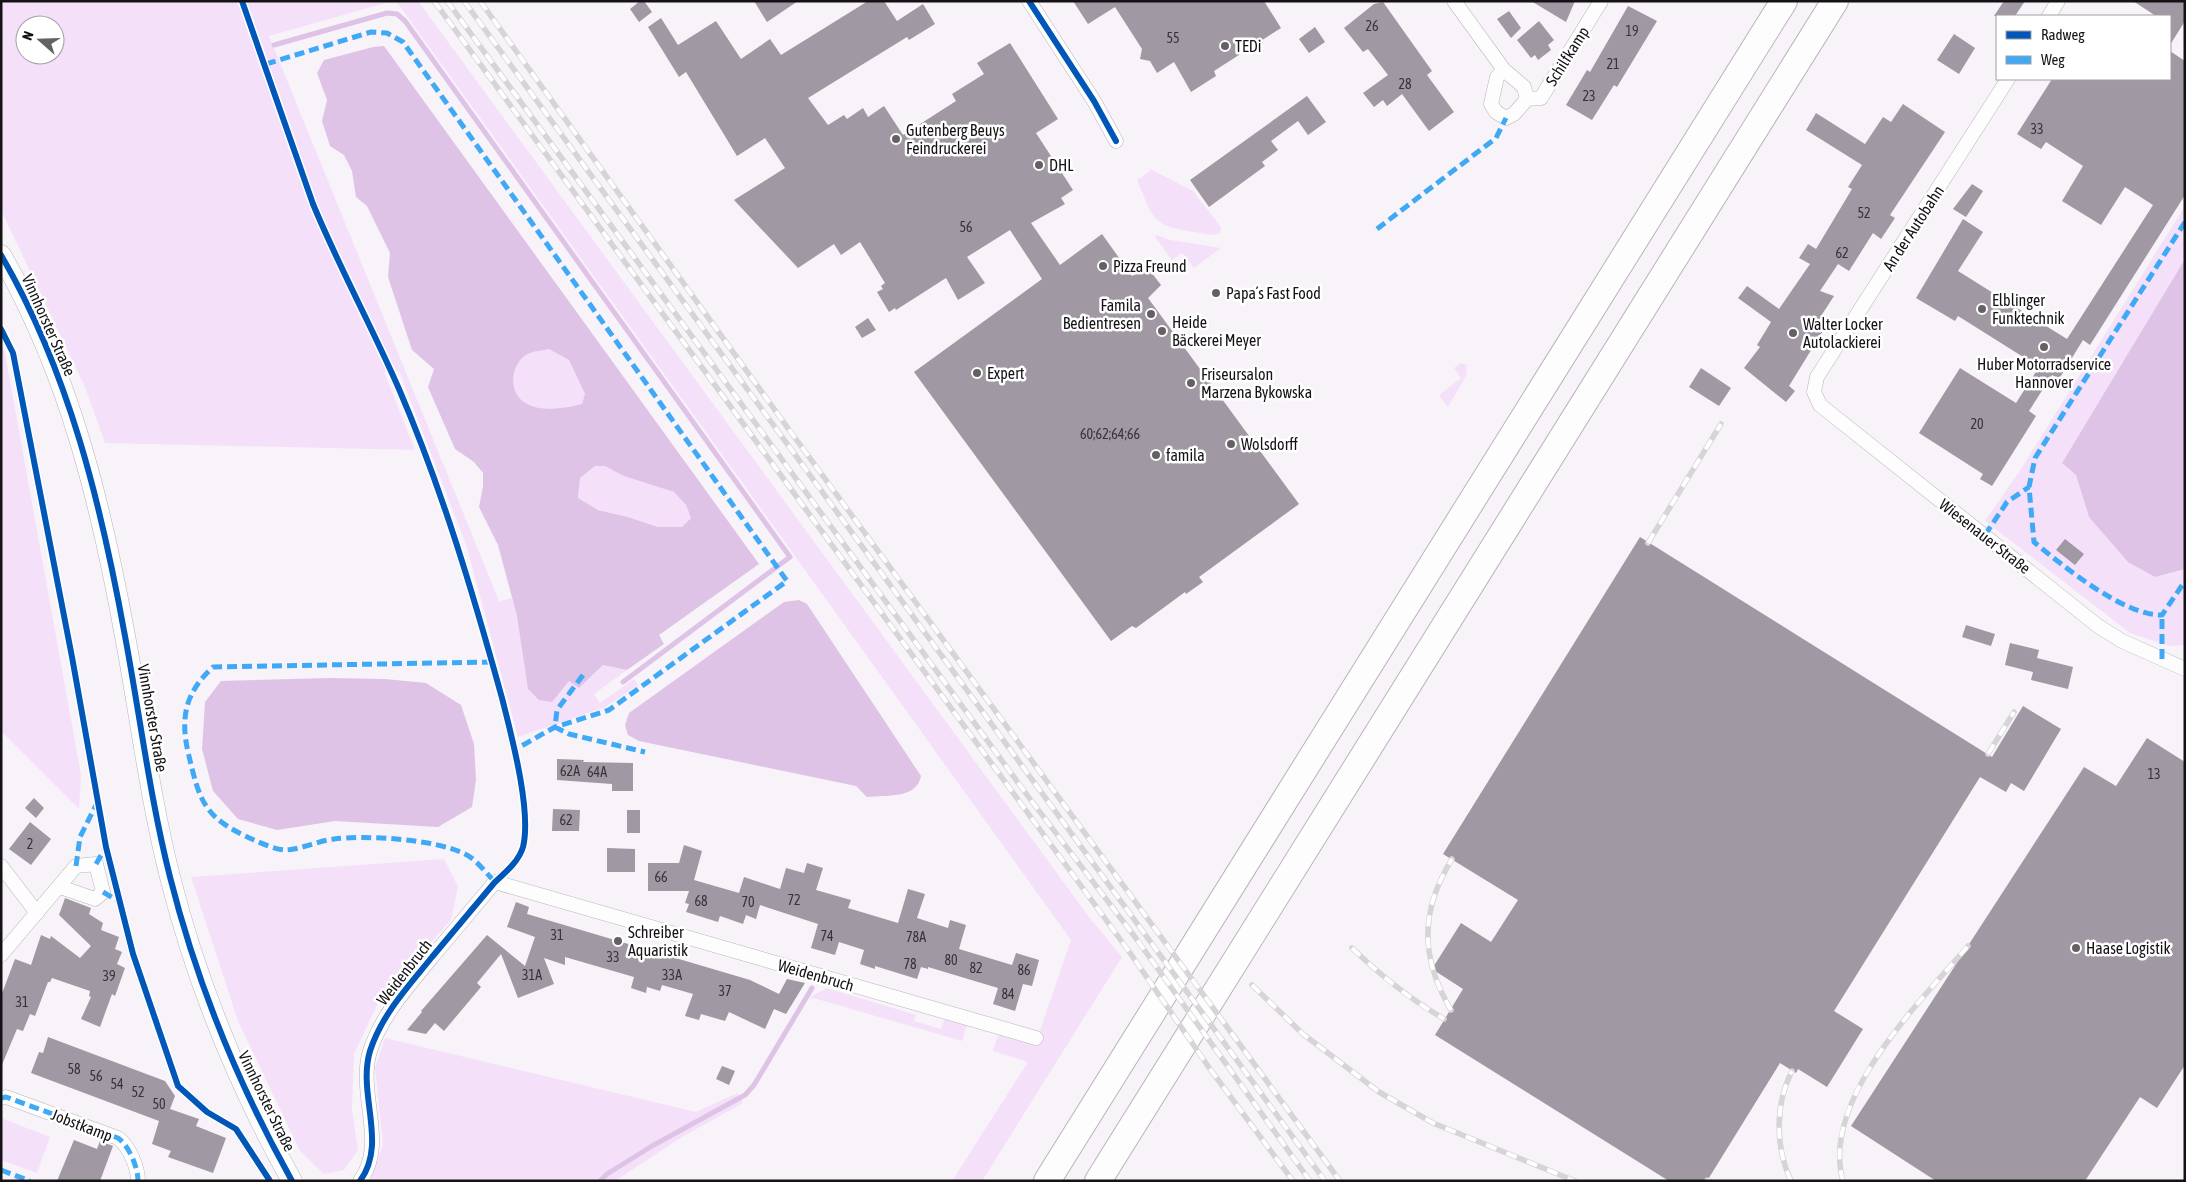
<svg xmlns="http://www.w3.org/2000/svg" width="2186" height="1182" viewBox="0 0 2186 1182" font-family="'Asap Condensed',sans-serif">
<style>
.green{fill:#f4e1f9;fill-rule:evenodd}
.water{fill:#dec3e6;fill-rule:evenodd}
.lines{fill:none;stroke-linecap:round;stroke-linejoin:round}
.stream{stroke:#dec3e6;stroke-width:5}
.building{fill:#a098a2}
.street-casing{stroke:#b8b4b9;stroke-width:15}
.secondary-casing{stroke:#b8b4b9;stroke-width:21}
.highway-casing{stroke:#b8b4b9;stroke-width:28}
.street{stroke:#fefdfe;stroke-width:14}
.secondary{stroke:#fefdfe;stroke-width:20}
.highway{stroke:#fefdfe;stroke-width:26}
.rail-casing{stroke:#d6d4d6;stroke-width:5.5}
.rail{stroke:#fff;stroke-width:4;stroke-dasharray:11;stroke-linecap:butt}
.quiet{stroke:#3fa9f5;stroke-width:5;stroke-dasharray:10 5;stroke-linecap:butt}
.cycleway-casing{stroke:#fff;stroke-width:9}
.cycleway{stroke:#0057b8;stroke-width:6}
.poi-dot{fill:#636164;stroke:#fff;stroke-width:2}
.labels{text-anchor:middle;stroke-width:5;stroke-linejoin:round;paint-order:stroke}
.number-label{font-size:14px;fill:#373438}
.poi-label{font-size:16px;fill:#141215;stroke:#fff;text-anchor:start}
.street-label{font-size:16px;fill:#141215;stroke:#fff}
</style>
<rect width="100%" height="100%" fill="#f7f3f8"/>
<path class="green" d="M1,1h392l-124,35 230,565 -5,2 18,-5 5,18 52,65 10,7 24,-23 24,5 -33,24 6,9 34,-24 4,6 -33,22 -87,30 -52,-193 -67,-173 -15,1 31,78 -310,-7 -20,-56 -84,-177zM25,25h30v30h-30z
M396,1h22l671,916 33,40 -140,224h-30l76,-119 -35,-11 5,-16 37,10 36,-105z
M1148,168l45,23 28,36 -1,6c-8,4 -17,0 -26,-1 -43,-6 -41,-15 -57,-52l13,-9z
M2185,206v53l-123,204 14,12 13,42 66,60 30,-8v76l-16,1 -39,-13 -145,-112 34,-49z
M1157,235l13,5 51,8 -27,20 -12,-15 -10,7 -17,-23z
M1,345l4,8 76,422 -2,34 -78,-78z
M549,349l20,11 16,34 -3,10c-17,4 -42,9 -58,-2 -16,-10 -13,-38 2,-47 6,-4 16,-4 23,-6z
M1461,363l6,2 -1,11 -18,31 -9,-12 22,-17 -7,-10z
M595,466h10l20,10 49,16 12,13 5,13 -9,9h-24l-30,-10 -30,-7 -20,-11 2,-21z
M444,859l14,28 -7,33 -72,81 -25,53 -2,55 6,41 -14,20 -20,4 -24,-23 -62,-130 -47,-144z
M827,988l89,27 -2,6 27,8 4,-11 22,7 -5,16 -152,-44z
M385,1038l311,74 42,-19 5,10 -61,34 -67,44h-245l13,-37 -8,-76z
M1,1118l49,19 -13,36 -36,-13z"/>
<path class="water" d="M384,46l375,518 -100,71 5,9 -37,26 -24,-5 -24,23 -10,-7 -17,21 -13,-2 -11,-11 -11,-73 -19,-71 -19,-38 4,-21v-13l-9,-11 -19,-13 -27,-62 6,-18 -22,-19 -24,-73 2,-24 -23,-47 -11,-9 -4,-26 -8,-16 -14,-9 -8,-25 5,-21 -10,-27 7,-13 49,-13zM549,349l20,11 16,34 -3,10c-17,4 -42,9 -58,-2 -16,-10 -13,-38 2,-47 6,-4 16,-4 23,-6zM595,466h10l19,10 50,16 12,13 5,13 -9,9h-24l-30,-10 -30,-7 -20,-12 2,-20z
M2185,259v310l-30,8 -27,-15 -39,-45 -13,-42 -14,-12z
M799,600l8,4 114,172c-4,23 -35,19 -54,21l-11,-11 -217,-45 -11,-6 -3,-10 4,-12 155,-111z
M330,678l55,1 41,4 35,22 13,39 2,36 -4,27 -34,20 -103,-6 -58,9 -39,-11 -25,-28 -11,-42 3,-47 16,-21z"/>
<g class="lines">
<path class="stream" d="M274,45l113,-32 10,1 8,7 385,536 -167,125
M600,1181l7,-7 45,-28 93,-51 9,-10 58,-97"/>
</g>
<path class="building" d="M640,1h4l8,11 -13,10 -9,-13z
M754,1h44l-31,21z
M868,1h16l13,20 26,-17 12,20 -26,16 -2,-3 -99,61 20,27 16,-10 3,4 16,-11 5,9 16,-11 19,29 53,-34 -4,-7 32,-20 -7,-11 33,-20 48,76 -22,14 37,57 -12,8 4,6 -34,19 29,42 42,-31 30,42 16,-8 13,17 -13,13 151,206 -100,73 4,5 -17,12 -1,-2 -49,36 -4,-2 -21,15 -197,-269 128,-93 -32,-49 -43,27 18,26 -27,17 -12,-22 -50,32 -1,-2 -6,4 -12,-20 6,-3 -2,-3 4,-3 -25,-41 -19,13 -7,-11 -36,24 -64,-68 51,-32 -20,-30 -28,18 -51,-84 -7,5 -31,-50 13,-9 17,27 38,-24 25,38 29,-20 11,16z
M1073,1h191l17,27 -67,43 2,5 -25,16 -17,-30 -17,11 -7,-12 -10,-2 2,-10 -27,-42 -27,17z
M1531,1h44l-9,21z
M2004,1h21l-10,15h-21z
M2133,1h52v20l-15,24v-29h-14z
M1383,2l49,69 -5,4 27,37 -25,19 -27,-37 -15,12 -4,-6 -9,7 -11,-14 25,-18 -20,-26 -5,3 -19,-24 30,-24z
M1628,6l29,15 -40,66 -3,-2 -22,35 -26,-15 21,-35 3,2z
M1509,11l12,17 -10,10 -14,-19z
M1539,21l15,19 -6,5 3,5 -13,10 -3,-5 -4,3 -14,-18z
M1315,27l10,15 -16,11 -10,-14z
M1954,34l21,14 -16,26 -22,-14z
M2170,51l15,10v134l-95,150 -7,-5 -24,39 -7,-4 -23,36 7,5 -44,70 -12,-7 3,-5 -64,-41 41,-65 56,35 23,-36 -81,-51 -3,5 -39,-23 47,-79 20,13 -25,39 109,68 86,-134 -28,-18 -24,38 -39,-24 21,-35 -37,-24 -5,7 -24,-15 35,-55h118z
M1307,96l19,26 -18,13 -10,-14 -27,20 7,9 -16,12 3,4 -56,41 -19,-27z
M1903,104l42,28 -55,83 5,3 -14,21 -8,-6 -24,38 -11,-7 -18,27 14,5 -13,20 8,5 -40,65 6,5 -9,11 -42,-34 16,-21 -3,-2 14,-23 -33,-24 9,-12 32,23 31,-45 -11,-6 9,-14 8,5 36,-60 -4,-2 14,-22 -56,-35 10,-17 49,31 18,-27 8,5z
M1972,184l11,7 -17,26 -13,-8z
M868,318l8,12 -14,8 -7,-11z
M1701,368l30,20 -12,18 -30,-19z
M1640,537l352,220 31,-51 38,23 -37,62 -13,-8 -5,9 -26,-15 -146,234 29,18 -36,58 -29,-18 -2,4 -16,-10 -73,118h-38l-234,-146 28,-46 -31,-20 29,-46 30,19 27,-42 -75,-46z
M2065,539l19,15 -9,11 -19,-15z
M1966,625l29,9 -4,12 -29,-9z
M2010,643l29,7 -2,8 36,9 -5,22 -37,-9 2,-8 -28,-7z
M2147,738l38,24v303l-28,43 -17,-11 -55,84h-149l-85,-55 233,-359 32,19z
M557,759l27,1 -1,2 50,1v28h-21v-7l-55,-4z
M34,798l10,10 -8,10 -11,-10z
M553,809l27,1 -1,21h-27z
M627,810h13v23h-13z
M30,822l21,17 -20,26 -22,-16z
M684,845l18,6 -8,29 45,13 5,-16 36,12 6,-21 18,5 3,-10 16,5 -7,22 35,10 -3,8 50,15 10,-34 17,5 -8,24 31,10 2,-8 16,5 -7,24 53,16 4,-12 23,7 -7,26 -9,-2 -8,27 -22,-7 5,-16 -70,-21v2l-7,-2 -4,12 -42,-13v3l-15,-5 4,-14 -25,-8 -4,13 -24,-7 7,-24 -58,-19 -4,14 -10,-4 -3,9 -23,-8 -2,6 -32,-10 3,-8 -4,-1 4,-12h-41v-28h31z
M607,848l28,1v23h-28z
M65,898l26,10 -2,6 14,9 -2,7 18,7 -4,12 7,3 -5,12 8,4 -10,28 -3,-2 -12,33 -19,-8 10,-22 -2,-1 1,-5 -38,-13 -2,4h-2l-13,34 -5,-2 -7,17 -6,-2 -16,38v-71l14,-37 16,6 10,-30 9,4 1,-3 29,22 11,-12 -32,-31z
M516,902l13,5 -2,7 223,66 29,14 8,-15 18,4 -19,31 -12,-5 -9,20 -36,-17 -4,9 -24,-7 -2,6 -14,-4 8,-22 -31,-9 -2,6 -13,-4 -1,6 -15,-5 3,-11 -69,-20v8l-21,-7 10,26 -36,14 -17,-44 -24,29 4,4 -37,44 -9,-8 -9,11 -19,-4 15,-18 -1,-1 66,-76 38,31 10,-29 -28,-10z
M48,1037l117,44 10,15 -5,13 29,10 -3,7 30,12 -13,35 -45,-16 3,-6 -19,-7 7,-23 -128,-48 8,-21 4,1z
M722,1066l13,5 -6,14 -13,-6z
M74,1140l23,9 3,-8 13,5 -13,35h-43z"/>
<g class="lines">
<defs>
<path id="street" d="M1029,1l65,100 22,40
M1454,1l50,69 20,17 3,12 -13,15 -8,4 -10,-6 -5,-8 6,-27 7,-7
M2049,16l9,-15
M2008,79l-191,298 -3,15 6,13 278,221 24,15 63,28
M1527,99l14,-1 60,-97
M1,866l36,47
M1,955l75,-89 20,-2 7,28 -8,7 -35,-12
M1,1098l5,-1 112,41c11,8 20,29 20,43
M360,1181c28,-38 -3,-87 10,-130 12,-37 38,-64 62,-94 21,-25 42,-50 63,-75l541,156"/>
<path id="secondary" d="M1,255c68,117 100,249 124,381 15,80 25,162 45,241 27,107 68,207 122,304"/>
<path id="highway" d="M1047,1181l737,-1180
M1098,1181l737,-1180"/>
</defs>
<use href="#street" class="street-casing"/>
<use href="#secondary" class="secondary-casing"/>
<use href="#highway" class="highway-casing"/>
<use href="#street" class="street"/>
<use href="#secondary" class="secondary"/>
<use href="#highway" class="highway"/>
<defs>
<path id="rail" d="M434,1l694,949 82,119 83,112
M447,1l583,798 105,138 175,244
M464,1l861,1180
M480,1l310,430 550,750
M1648,543l73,-119
M1988,754l26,-42
M1352,948c29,28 58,51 92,71
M1252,985l51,49 76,58 54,31 142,58
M1451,1010c-31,-53 -31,-99 1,-151
M1707,1180l3,1
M1791,1181c-16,-34 -16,-77 1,-110
M1843,1181c-23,-81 76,-178 125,-235"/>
</defs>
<use href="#rail" class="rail-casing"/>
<use href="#rail" class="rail"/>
<path class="quiet" d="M266,64l105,-32 16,1 16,9 384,539 -178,129 -54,17 -39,22
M2185,222l-150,236 -6,29 5,55c29,24 90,74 128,73l23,-34
M1377,229l119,-91 10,-20
M1985,535l22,-33 22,-15
M2162,659v-44
M492,662l-279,5c-27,25 -33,49 -25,85 12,51 16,66 66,88 9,4 23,10 32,10 16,-1 32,-9 48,-11 33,-4 101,0 131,15 11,5 21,19 30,28l3,-3
M583,675l-26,35 -2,17 14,7 76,18
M96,864l10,-17
M76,866l4,-29 17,-34
M103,892l15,9
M1,1098l5,-1 112,41c11,8 20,29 20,43
M1,1170l29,11"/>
<defs>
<path id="cycleway" d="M242,1l71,203c26,63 59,123 86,185 43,100 74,204 103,309 9,36 30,113 21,149 -4,14 -17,25 -28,35 -21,25 -42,50 -63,75 -24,30 -50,57 -62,94 -13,43 18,92 -10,130
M1029,1l65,100 22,40
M1,255c68,117 100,249 124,381 15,80 25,162 45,241 27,107 68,207 122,304
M1,329l12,24 59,304 34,190 27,107 45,132 29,26 29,17 34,52"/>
</defs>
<use href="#cycleway" class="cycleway-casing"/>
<use href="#cycleway" class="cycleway"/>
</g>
<g class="poi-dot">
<circle cx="1225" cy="46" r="5"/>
<circle cx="896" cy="139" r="5"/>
<circle cx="1039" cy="165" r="5"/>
<circle cx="1103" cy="266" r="5"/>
<circle cx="1216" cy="293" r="5"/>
<circle cx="1982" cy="309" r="5"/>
<circle cx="1151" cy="314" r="5"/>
<circle cx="1162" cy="331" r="5"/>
<circle cx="1793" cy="333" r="5"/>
<circle cx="2044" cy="347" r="5"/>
<circle cx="977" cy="373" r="5"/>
<circle cx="1191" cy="383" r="5"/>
<circle cx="1231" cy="444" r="5"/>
<circle cx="1156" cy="455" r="5"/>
<circle cx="618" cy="941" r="5"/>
<circle cx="2076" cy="948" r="5"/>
</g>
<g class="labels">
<g class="number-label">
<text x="1372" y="31">26</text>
<text x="1632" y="36">19</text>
<text x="1173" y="43">55</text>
<text x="1613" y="69">21</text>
<text x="1405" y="89">28</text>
<text x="1589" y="101">23</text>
<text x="2037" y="134">33</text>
<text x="1864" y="218">52</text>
<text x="966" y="232">56</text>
<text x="1842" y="258">62</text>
<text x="1977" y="429">20</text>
<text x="1110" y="439">60;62;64;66</text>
<text x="570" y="776">62A</text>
<text x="597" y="777">64A</text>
<text x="2154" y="779">13</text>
<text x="566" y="825">62</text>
<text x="30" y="849">2</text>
<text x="661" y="882">66</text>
<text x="794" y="905">72</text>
<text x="701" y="906">68</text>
<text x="748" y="907">70</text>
<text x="557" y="940">31</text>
<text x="827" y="941">74</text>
<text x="916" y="942">78A</text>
<text x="613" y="962">33</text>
<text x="951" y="965">80</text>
<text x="910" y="969">78</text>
<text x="976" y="973">82</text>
<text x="1024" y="975">86</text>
<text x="532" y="980">31A</text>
<text x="672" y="980">33A</text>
<text x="109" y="981">39</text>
<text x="725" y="996">37</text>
<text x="1008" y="999">84</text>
<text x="22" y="1007">31</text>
<text x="74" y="1074">58</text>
<text x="96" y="1081">56</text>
<text x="117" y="1089">54</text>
<text x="138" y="1097">52</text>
<text x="159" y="1109">50</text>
</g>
<g class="poi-label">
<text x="1235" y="52">TEDi</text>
<text x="906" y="136">Gutenberg Beuys<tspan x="906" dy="18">Feindruckerei</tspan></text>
<text x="1049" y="171">DHL</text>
<text x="1113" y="272">Pizza Freund</text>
<text x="1226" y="299">Papa´s Fast Food</text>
<text x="1992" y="306">Elblinger<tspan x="1992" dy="18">Funktechnik</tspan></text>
<text x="1141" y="311" text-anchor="end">Famila<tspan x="1141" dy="18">Bedientresen</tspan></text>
<text x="1172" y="328">Heide<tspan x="1172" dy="18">Bäckerei Meyer</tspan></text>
<text x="1803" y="330">Walter Locker<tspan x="1803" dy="18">Autolackierei</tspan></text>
<text x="2044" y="370" text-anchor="middle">Huber Motorradservice<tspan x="2044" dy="18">Hannover</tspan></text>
<text x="987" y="379">Expert</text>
<text x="1201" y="380">Friseursalon<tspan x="1201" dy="18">Marzena Bykowska</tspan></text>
<text x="1241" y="450">Wolsdorff</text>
<text x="1166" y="461">famila</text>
<text x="628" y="938">Schreiber<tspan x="628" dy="18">Aquaristik</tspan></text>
<text x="2086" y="954">Haase Logistik</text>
</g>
<g class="street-label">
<text transform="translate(1567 56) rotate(-58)" y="6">Schilfkamp</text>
<text transform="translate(1913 228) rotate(-57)" y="6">An der Autobahn</text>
<text transform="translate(49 325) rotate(66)" y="6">Vinnhorster Straße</text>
<text transform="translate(1985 536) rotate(38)" y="6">Wiesenauer Straße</text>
<text transform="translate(153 718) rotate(80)" y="6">Vinnhorster Straße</text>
<text transform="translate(404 972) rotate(-52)" y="6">Weidenbruch</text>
<text transform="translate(816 975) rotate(16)" y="6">Weidenbruch</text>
<text transform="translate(267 1101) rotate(64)" y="6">Vinnhorster Straße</text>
<text transform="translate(82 1125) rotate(21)" y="6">Jobstkamp</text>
</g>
</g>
<rect width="2186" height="1182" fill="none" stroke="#141215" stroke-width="5"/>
<rect x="1996" y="15" width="175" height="65" fill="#ffffff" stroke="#a1a0a1"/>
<rect x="2006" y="31" width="25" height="8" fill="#0057b8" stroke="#a1a0a1"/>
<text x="2041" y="40" font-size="15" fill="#141215">Radweg</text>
<rect x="2006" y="56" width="25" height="8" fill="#3fa9f5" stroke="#a1a0a1"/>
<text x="2041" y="65" font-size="15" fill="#141215">Weg</text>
<g transform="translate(40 40) rotate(290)"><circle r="24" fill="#ffffff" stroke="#a1a0a1"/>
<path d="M0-4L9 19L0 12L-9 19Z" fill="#636164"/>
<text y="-8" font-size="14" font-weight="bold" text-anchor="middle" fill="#141215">N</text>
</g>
</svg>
